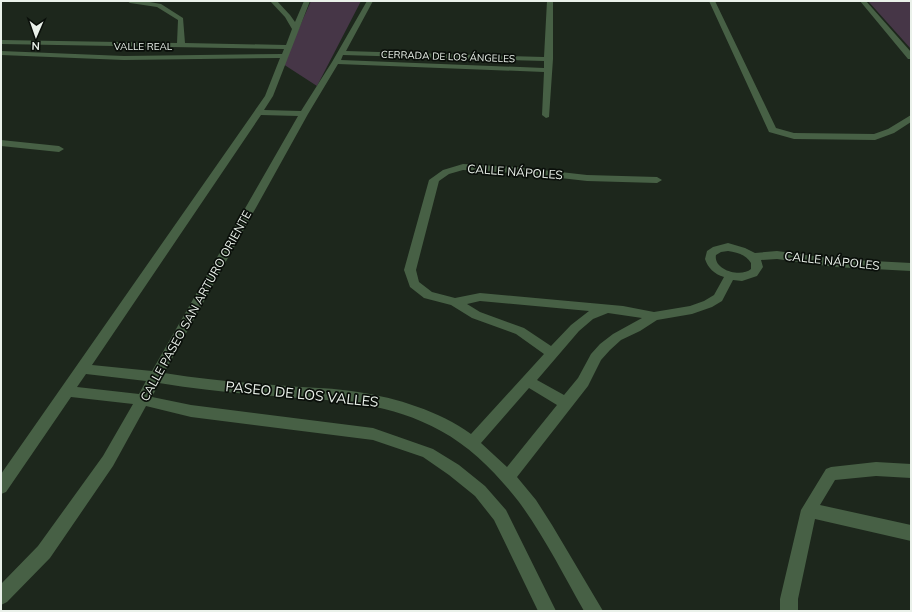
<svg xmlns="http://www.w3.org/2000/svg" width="912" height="612" viewBox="0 0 912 612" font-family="Mulish,sans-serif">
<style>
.green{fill:#463647}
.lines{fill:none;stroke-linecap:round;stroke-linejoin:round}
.minor{fill:#476045;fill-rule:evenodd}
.labels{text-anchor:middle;stroke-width:3.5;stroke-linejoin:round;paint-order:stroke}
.far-street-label{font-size:10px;fill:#eaf1ea;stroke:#0a0f0a}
.street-label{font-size:12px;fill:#eaf1ea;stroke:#0a0f0a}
.near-street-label{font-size:14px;fill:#eaf1ea;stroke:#0a0f0a}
</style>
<rect width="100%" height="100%" fill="#1d271c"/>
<path class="green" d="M311,1h50l-44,85 -34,-22z
M868,1h43v48z"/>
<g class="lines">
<path class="minor" d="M127,1h17l17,3 22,14 2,25 101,2 6,-16 -7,-12 -15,-16h7l13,14 5,7 9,-21h6l-37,95 -9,14 37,1 31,-49 35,-61h6l-27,50 198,6 3,-56h6v58l-4,58 -3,1 -4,-3 2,-43 -206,-8 -30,50 -144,259c42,7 83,10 124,13 23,2 47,2 70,6 39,6 81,19 113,42l73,-80 -28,-20 -44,-16 -21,-13 -27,-7 -14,-11 -6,-17 25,-90 14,-10 20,-6 53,3 71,8 70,2 5,3 -5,3 -70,-2 -71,-8 -53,-3 -14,4 -10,7 -23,89 3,12 13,10 23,6 25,-5 143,13 31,6 36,-6 14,-5 10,-6 10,-18c-10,-3 -16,-9 -19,-18l2,-8 6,-4 15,-4 17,5 10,5 22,-2 58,8 76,4v8l-76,-4 -58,-8 -16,1 2,7 -6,9 -15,5 -9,-1 -11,21 -10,6 -20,7 -35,6 -17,11 -19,9 -11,10 -9,10 -13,26 -71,91 19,23 16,25 51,86h-19c-21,-37 -40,-75 -65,-109 -21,-27 -48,-55 -78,-71 -50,-28 -100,-30 -155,-34 -43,-3 -85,-7 -127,-14l-7,14 39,8 182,23 60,21 26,16 26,21 21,24 50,101h-18l-44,-91 -19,-24 -26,-21 -26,-18 -50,-17 -182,-23 -45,-11 -33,60 -63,92 -43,44 -6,3v-21l37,-38 65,-90 30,-52 -62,-7 -65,95 -5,2v-20l264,-378 15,-38 -156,2 -123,-5v-4l123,5 158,-2 2,-5 -283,-5v-4l176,3 1,-23 -21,-13 -27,-4zM343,55l201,6v7l-203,-8zM261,115l37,1 -146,255 -60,-6zM728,251c9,1 18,4 23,12v6c-10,9 -38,1 -35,-14l5,-3zM480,301l109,10 -18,14 -20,21 -27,-18 -44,-16 -13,-8zM608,313l34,5 -29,16 -13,10 -9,10 -13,24 -14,17 -27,-15 42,-49 14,-12zM86,374l60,7 -7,13 -62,-7zM529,388l28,17 -50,62 -26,-24z
M709,1h6l61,127 18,5 80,1 14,-5 23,-14v7l-17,11 -19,7 -81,-1 -25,-7z
M860,1h6l45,51v7h-3z
M1,140l58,6 5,3 -5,3 -58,-6z
M876,462l35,2v14l-35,-2 -41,4 -15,25 91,20v16l-96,-22 -17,80v12h-18v-12l21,-89 25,-41 5,-2z"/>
</g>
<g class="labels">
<g class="far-street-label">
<text x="143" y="50">VALLE REAL</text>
<text transform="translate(448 56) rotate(2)" y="4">CERRADA DE LOS ÁNGELES</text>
</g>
<g class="street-label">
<text transform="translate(515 172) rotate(4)" y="4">CALLE NÁPOLES</text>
<text transform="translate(832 261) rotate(6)" y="4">CALLE NÁPOLES</text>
<text transform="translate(196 306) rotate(-61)" y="4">CALLE PASEO SAN ARTURO ORIENTE</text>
</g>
<g class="near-street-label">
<text transform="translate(302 394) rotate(6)" y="5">PASEO DE LOS VALLES</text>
</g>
</g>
<rect width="912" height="612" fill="none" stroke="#eaf1ea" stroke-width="4"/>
<g transform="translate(36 36) rotate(182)" stroke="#0a0f0a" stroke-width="3" paint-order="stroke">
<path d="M0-3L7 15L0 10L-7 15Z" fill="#eaf1ea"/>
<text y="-6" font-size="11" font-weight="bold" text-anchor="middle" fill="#eaf1ea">N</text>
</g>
</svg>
